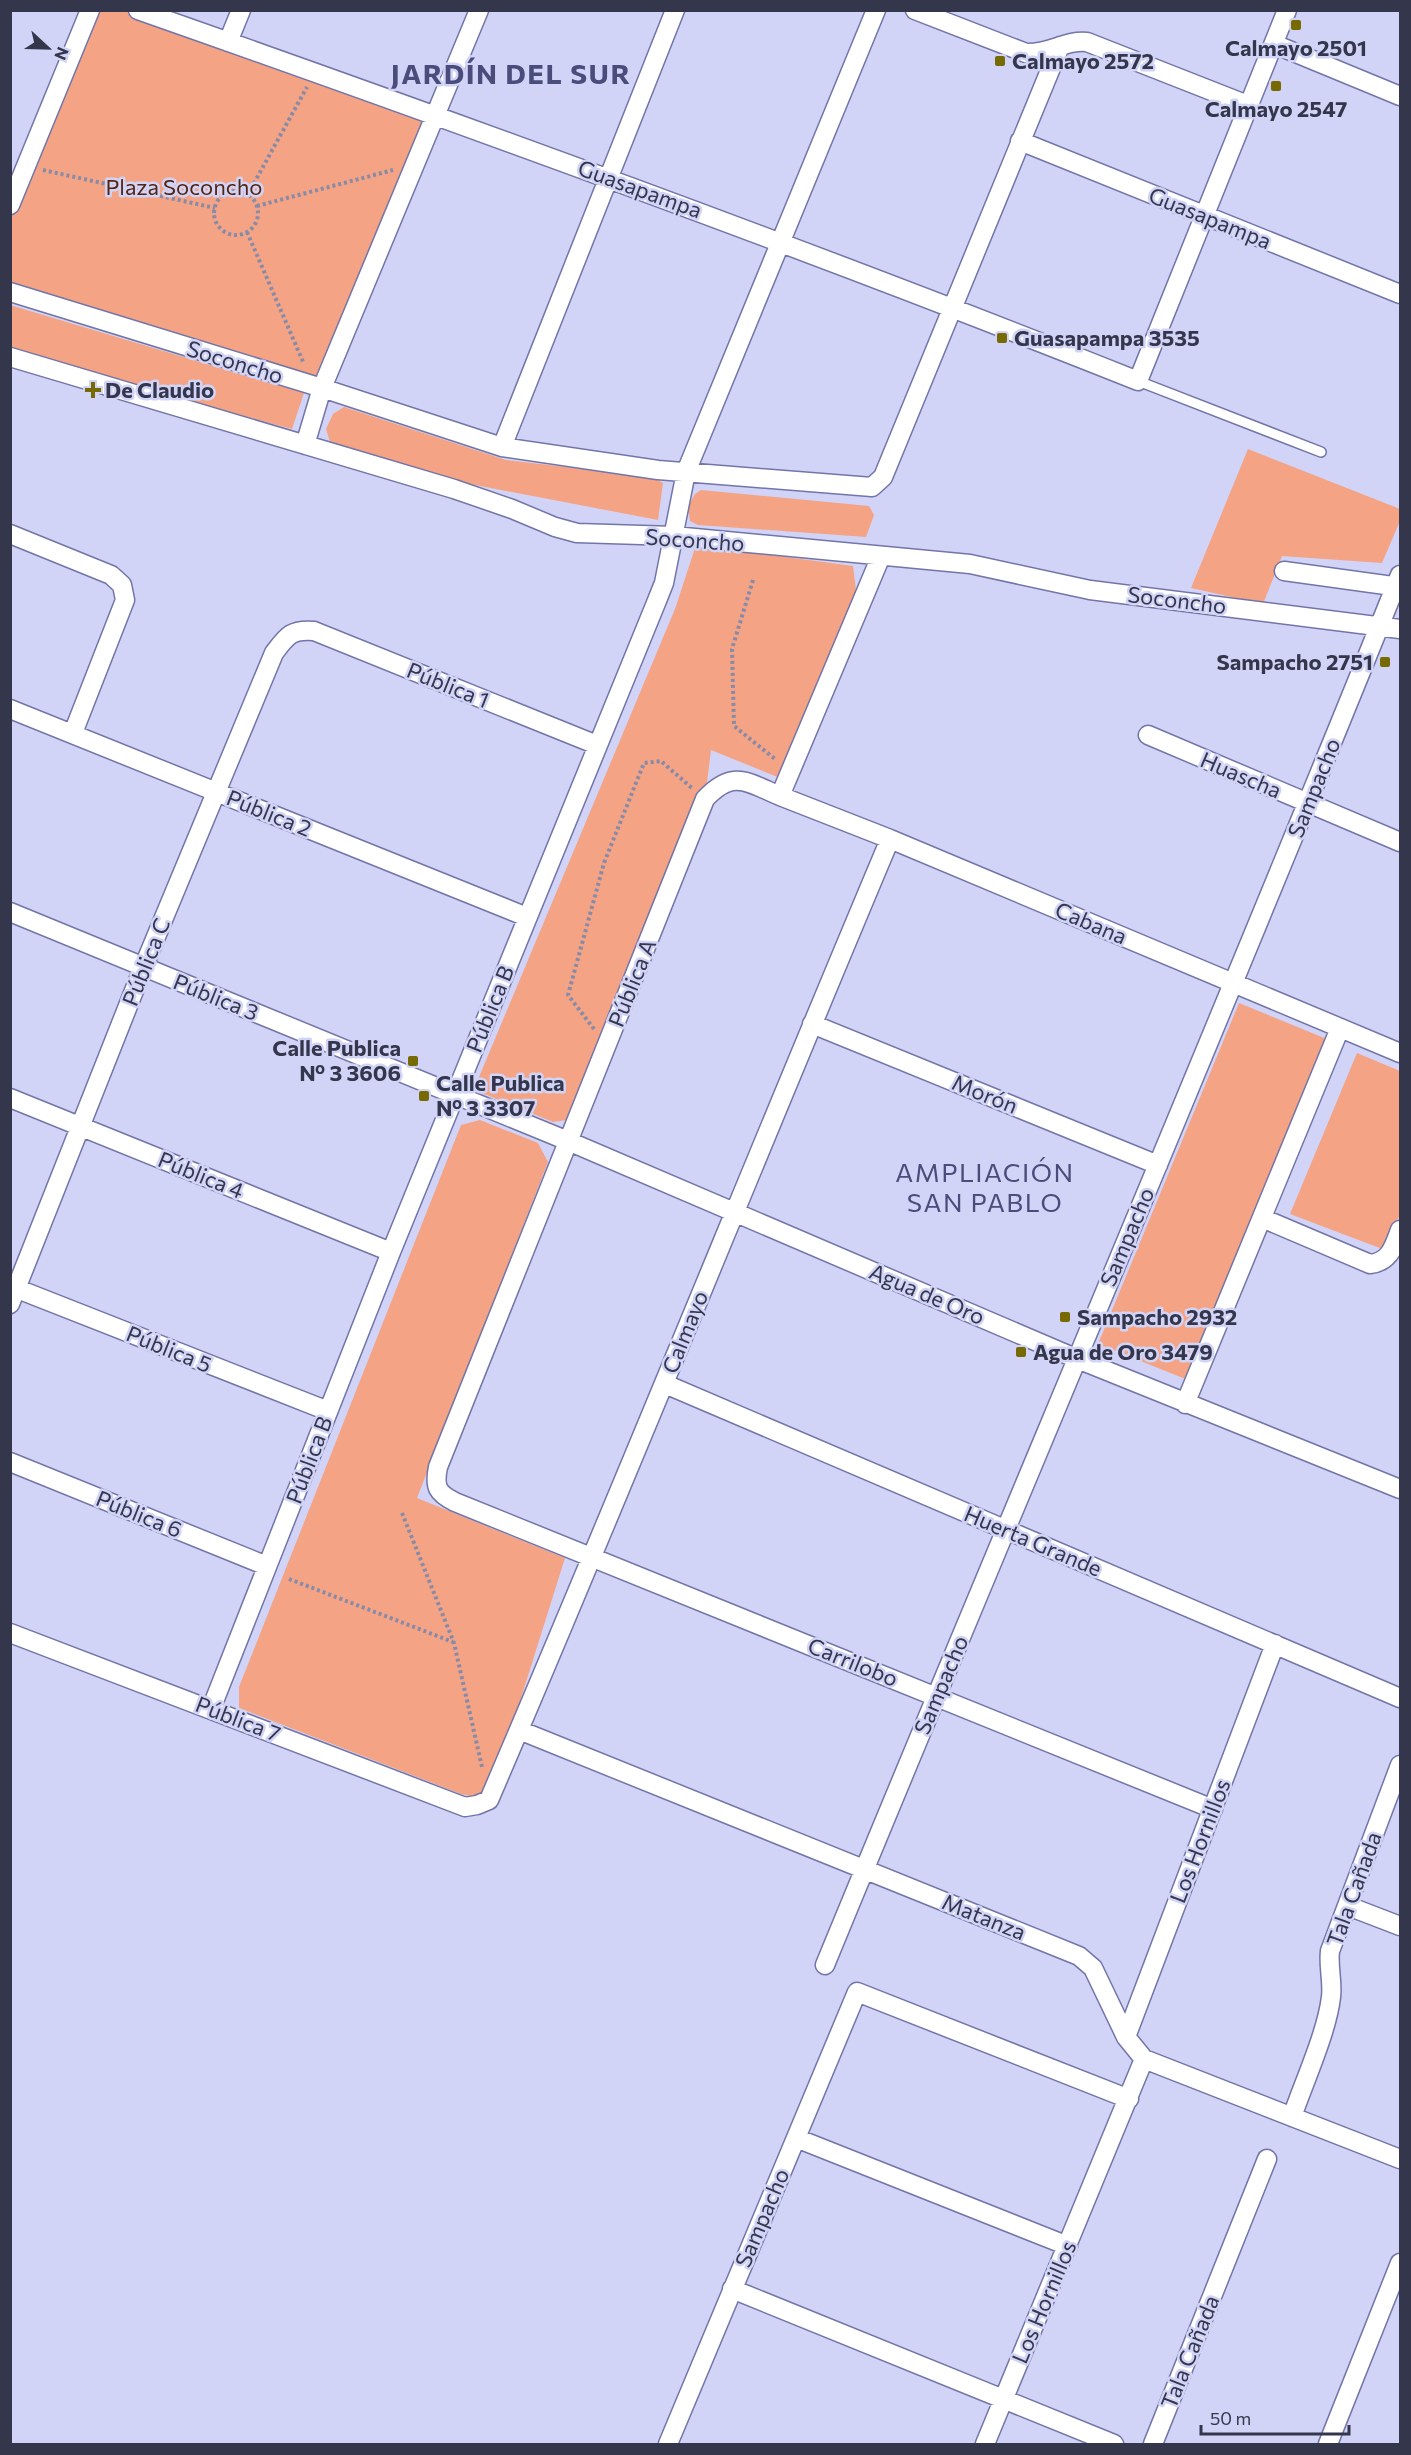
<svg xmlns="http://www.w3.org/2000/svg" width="1411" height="2455" viewBox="0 0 1411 2455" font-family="Commissioner,sans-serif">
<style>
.green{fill:#f4a385}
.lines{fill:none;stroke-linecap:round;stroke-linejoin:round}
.service-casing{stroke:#7275a8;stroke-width:12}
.minor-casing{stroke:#7275a8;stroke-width:21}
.path{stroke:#888ba7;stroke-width:4;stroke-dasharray:3 3;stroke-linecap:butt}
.service{stroke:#fff;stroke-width:9}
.minor{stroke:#fff;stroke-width:18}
.poi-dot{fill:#776a02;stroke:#d1d4f6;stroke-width:2}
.labels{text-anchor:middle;stroke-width:5;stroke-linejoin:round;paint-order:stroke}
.poi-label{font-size:22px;font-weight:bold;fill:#34364c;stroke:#d1d4f6;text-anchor:start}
.park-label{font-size:22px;fill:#552411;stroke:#d1d4f6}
.street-label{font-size:22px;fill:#34364c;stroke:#d1d4f6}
.quarter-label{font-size:26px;letter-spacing:1.5px;fill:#4a4c7b;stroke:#d1d4f6}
.district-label{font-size:28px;font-weight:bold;letter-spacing:1.5px;fill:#4a4c7b;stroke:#d1d4f6}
</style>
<rect width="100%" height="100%" fill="#d1d4f6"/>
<path class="green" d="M90,11h48l298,103 -114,274 -311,-96v-87z
M10,305l294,88 -12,36 -281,-76z
M344,407l162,53 146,17 11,6 -5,37 -193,-37 -135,-41 -4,-13 7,-15z
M1248,449l152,60v12l-18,42 -100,-7 -19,48 -72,-16z
M701,490l168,16 5,9 -8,22 -168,-12 -8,-4 -2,-15 7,-12z
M696,545l157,21 3,24 -76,188 -69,-28 -6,49 -138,321 -14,2 -71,-29 -3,-16 196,-468z
M1239,1003l95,39 -141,340 -95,-38z
M1357,1053l43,18v143l-15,36 -95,-36z
M480,1120l58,23 10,19 -131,336 148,60 -76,242 -28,-6 -222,-86v-21l222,-562z"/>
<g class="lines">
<defs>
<path id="service" d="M1138,381l183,71"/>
<path id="minor" d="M138,10c336,118 669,239 1000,371l149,-371
M915,10l111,43c25,1 38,-13 61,-11l163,64
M228,42l13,-32
M1274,44l126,52
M1020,141l380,153
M10,205l80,-195
M10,292l312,96 180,59 156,23 214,17 11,-10 177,-431
M10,357l444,132 58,20 43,18 22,6 97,3 296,28 120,26 310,39
M305,445l17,-57 157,-378
M502,447l173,-437
M10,534l101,41 11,10 3,15 -52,133
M881,556l-101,240c-33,-14 -47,-27 -75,3l-267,668c-4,20 -1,26 17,35l758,307
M1284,571l116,16
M10,709l517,208
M1148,735l252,107
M780,796l110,43 510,214
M10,912l558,229 507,217 325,131
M812,1024l346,141
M10,1098l381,154
M1262,1218l108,46c20,-2 24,-18 30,-34
M10,1286l318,125
M10,1304l133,-336 131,-315c13,-17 17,-24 40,-22l283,114
M665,1384l735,314
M1185,1404l155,-376
M10,1462l257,104
M10,1633l455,174 12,-2 12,-5c137,-319 266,-641 401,-961
M211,1709l180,-457 265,-649 8,-20 22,-111 190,-462
M519,1730l560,226 14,12 33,69 18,22 256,100
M1348,1906l52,20
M825,1965c191,-464 388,-925 575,-1390
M1126,2037l149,-393
M1292,2117c12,-35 35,-85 39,-120 2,-15 -3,-30 -1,-46l70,-186
M796,2138l272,108
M732,2289l382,155
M668,2444l189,-452 272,107
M985,2444l159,-385
M1153,2444l114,-285
M1328,2444l72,-181"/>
</defs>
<use href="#service" class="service-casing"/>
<use href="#minor" class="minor-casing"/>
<path class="path" d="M43,170l172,38
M214 213a22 22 0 1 1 44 0a22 22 0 1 1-44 0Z
M248,194l59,-107
M257,206l136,-36
M247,232l57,132
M753,580l-21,69 2,77 41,33
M594,1029l-26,-34 36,-132 40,-100 17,-2 32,28
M402,1513l52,130 28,124
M289,1579l164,63"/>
<use href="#service" class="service"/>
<use href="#minor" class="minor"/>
</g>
<g class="poi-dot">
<rect x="1290" y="19" width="12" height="12" rx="3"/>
<rect x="994" y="55" width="12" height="12" rx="3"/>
<rect x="1270" y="80" width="12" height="12" rx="3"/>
<rect x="996" y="332" width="12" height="12" rx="3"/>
<path d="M90 381h6v6h6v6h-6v6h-6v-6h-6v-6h6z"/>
<rect x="1379" y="656" width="12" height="12" rx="3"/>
<rect x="407" y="1055" width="12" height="12" rx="3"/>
<rect x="418" y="1090" width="12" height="12" rx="3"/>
<rect x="1059" y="1311" width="12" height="12" rx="3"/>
<rect x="1015" y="1346" width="12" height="12" rx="3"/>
</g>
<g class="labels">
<g class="poi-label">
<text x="1296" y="56" text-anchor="middle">Calmayo 2501</text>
<text x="1012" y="69">Calmayo 2572</text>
<text x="1276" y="117" text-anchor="middle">Calmayo 2547</text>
<text x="1014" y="346">Guasapampa 3535</text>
<text x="105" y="398">De Claudio</text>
<text x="1373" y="670" text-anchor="end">Sampacho 2751</text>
<text x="401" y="1056" text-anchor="end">Calle Publica<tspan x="401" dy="25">Nº 3 3606</tspan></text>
<text x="436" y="1091">Calle Publica<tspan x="436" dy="25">Nº 3 3307</tspan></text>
<text x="1077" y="1325">Sampacho 2932</text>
<text x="1033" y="1360">Agua de Oro 3479</text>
</g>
<g class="park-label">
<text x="184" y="195">Plaza Soconcho</text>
</g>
<g class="street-label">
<text transform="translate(640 189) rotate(20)" y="8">Guasapampa</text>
<text transform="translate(1210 218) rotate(22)" y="8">Guasapampa</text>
<text transform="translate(235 362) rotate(17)" y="8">Soconcho</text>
<text transform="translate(695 540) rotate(4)" y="8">Soconcho</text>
<text transform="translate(1177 600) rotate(7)" y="8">Soconcho</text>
<text transform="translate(448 685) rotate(22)" y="8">Pública 1</text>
<text transform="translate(1241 775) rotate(23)" y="8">Huascha</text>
<text transform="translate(1314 788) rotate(-68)" y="8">Sampacho</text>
<text transform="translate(269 813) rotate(22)" y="8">Pública 2</text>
<text transform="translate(1091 923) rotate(23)" y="8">Cabana</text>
<text transform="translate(146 962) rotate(-68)" y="8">Pública C</text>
<text transform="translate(632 983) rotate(-68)" y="8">Pública A</text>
<text transform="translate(216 997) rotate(22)" y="8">Pública 3</text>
<text transform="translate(490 1009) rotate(-68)" y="8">Pública B</text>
<text transform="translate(985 1094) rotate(22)" y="8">Morón</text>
<text transform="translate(201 1175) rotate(22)" y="8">Pública 4</text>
<text transform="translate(1127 1237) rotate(-67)" y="8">Sampacho</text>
<text transform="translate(927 1294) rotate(23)" y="8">Agua de Oro</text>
<text transform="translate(685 1332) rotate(-68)" y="8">Calmayo</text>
<text transform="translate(169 1349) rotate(22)" y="8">Pública 5</text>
<text transform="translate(309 1460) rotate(-69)" y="8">Pública B</text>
<text transform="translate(139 1514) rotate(22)" y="8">Pública 6</text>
<text transform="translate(1033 1541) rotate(23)" y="8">Huerta Grande</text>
<text transform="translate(853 1662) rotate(22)" y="8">Carrilobo</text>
<text transform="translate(941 1685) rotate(-67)" y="8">Sampacho</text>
<text transform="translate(238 1719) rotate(21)" y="8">Pública 7</text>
<text transform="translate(1200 1841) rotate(-69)" y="8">Los Hornillos</text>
<text transform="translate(1354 1889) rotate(-70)" y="8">Tala Cañada</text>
<text transform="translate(984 1917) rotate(22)" y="8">Matanza</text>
<text transform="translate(762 2218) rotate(-67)" y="8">Sampacho</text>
<text transform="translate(1044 2302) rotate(-67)" y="8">Los Hornillos</text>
<text transform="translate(1190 2352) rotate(-68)" y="8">Tala Cañada</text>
</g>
<g class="quarter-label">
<text x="985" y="1182">AMPLIACIÓN<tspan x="985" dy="30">SAN PABLO</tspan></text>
</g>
<g class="district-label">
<text x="511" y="84">JARDÍN DEL SUR</text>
</g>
</g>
<rect width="1411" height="2455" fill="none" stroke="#34364c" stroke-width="24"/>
<g transform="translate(48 48) rotate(112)" stroke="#d1d4f6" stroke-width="4.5" paint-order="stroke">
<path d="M0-4.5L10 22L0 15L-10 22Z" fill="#34364c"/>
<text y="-9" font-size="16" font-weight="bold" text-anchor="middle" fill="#34364c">N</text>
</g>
<path d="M1201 2425v9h148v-9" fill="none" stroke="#34364c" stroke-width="3"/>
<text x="1210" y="2425" font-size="18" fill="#34364c" stroke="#d1d4f6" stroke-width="4.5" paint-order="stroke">50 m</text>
</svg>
